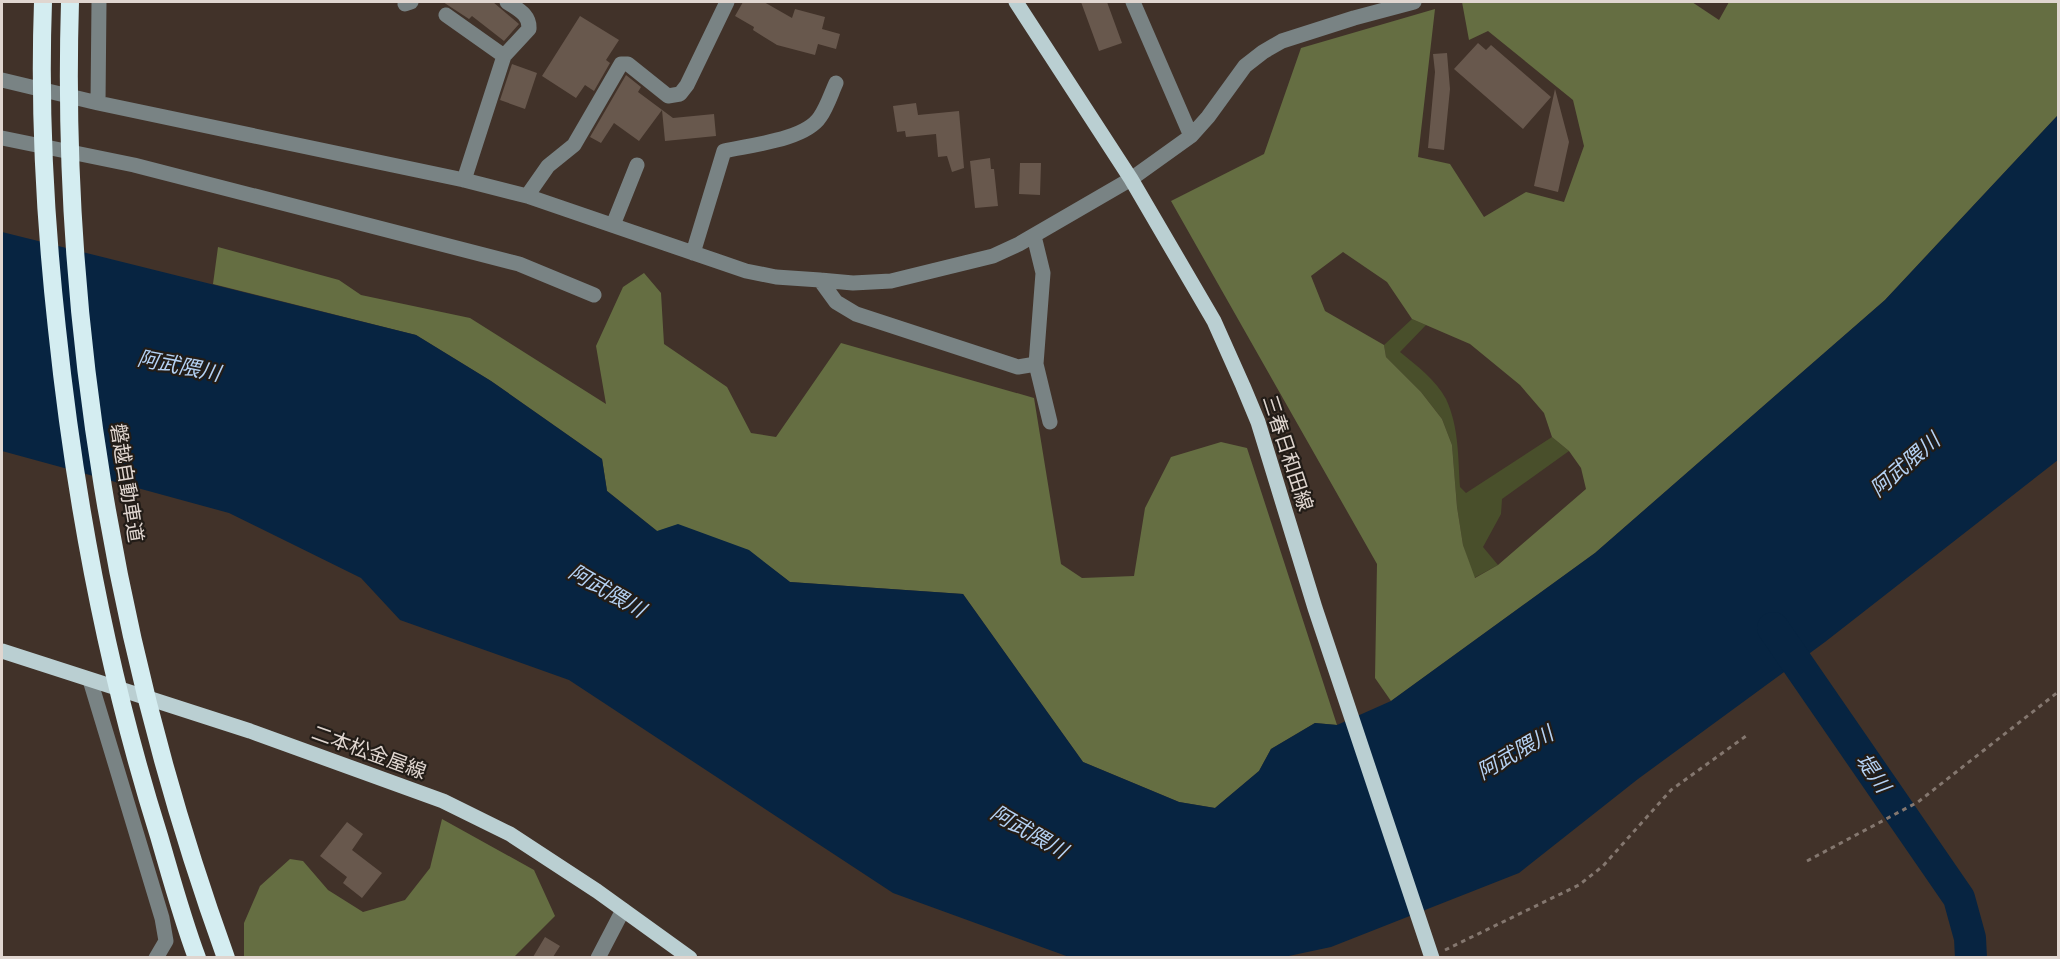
<svg xmlns="http://www.w3.org/2000/svg" width="2060" height="959" viewBox="0 0 2060 959" font-family="Cabin,'Noto Sans JP',sans-serif">
<style>
.green{fill:#494f2b}
.forest{fill:#656e42;fill-rule:evenodd}
.water{fill:#072441}
.lines{fill:none;stroke-linecap:round;stroke-linejoin:round}
.river{stroke:#072441;stroke-width:32}
.building{fill:#68584d}
.path{stroke:#84776f;stroke-width:3;stroke-dasharray:4.5 4.5;stroke-linecap:butt}
.minor{stroke:#798384;stroke-width:15}
.major{stroke:#bacfd2;stroke-width:15}
.highway{stroke:#d4edf1;stroke-width:18}
.labels{text-anchor:middle;stroke-width:4.5;stroke-linejoin:round;paint-order:stroke}
.street-label{font-size:20px;fill:#e0d6d0;stroke:#221c17}
.water-label{font-size:21px;font-style:italic;fill:#b5d2f4;stroke:#221c17}
</style>
<rect width="100%" height="100%" fill="#413229"/>
<path class="green" d="M1412,319l14,6 -26,27c16,13 36,28 46,47 13,28 12,58 14,88l6,6 86,-56 17,14 -67,48 -1,15 -18,33 15,18 -24,13 -11,-33 -6,-38 -5,-62 -10,-26 -21,-27 -35,-35 -2,-12z"/>
<path class="forest" d="M1462,2h230l27,18 10,-18h329v113l-173,185 -290,253 -204,148 -16,-23 2,-114 -206,-363 93,-47 37,-106 134,-39 -17,148 32,7 34,53 42,-25 38,10 20,-56 -11,-46 -85,-69 -19,9zM1343,252l44,30 25,37 58,25 50,41 24,28 8,24 17,14 12,17 5,21 -88,76 -23,13 -12,-33 -6,-38 -5,-62 -10,-26 -21,-27 -35,-35 -2,-12 -59,-34 -14,-35z
M218,247l121,33 22,15 109,23 136,86 -10,-58 27,-59 21,-14 17,20 3,51 63,43 24,46 25,4 65,-94 193,55 27,166 21,14 52,-2 11,-68 26,-51 50,-15 26,6 90,277 -22,-2 -44,26 -12,22 -44,37 -36,-6 -96,-40 -120,-168 -173,-12 -42,-32 -91,-19 -50,-40 -5,-32 -111,-78 -75,-46 -203,-51z
M442,819l92,51 21,46 -41,41h-270v-34l16,-37 30,-27 13,2 25,29 35,22 42,-12 25,-32z"/>
<path class="water" d="M2058,115v345l-233,182 -187,137 -119,94 -188,74 -47,10h-215l-176,-64 -324,-213 -169,-60 -39,-42 -132,-65 -227,-62v-219l414,103 75,46 111,78 5,32 50,40 21,-7 71,26 41,32 173,12 120,168 96,40 36,6 44,-37 12,-22 44,-26 22,2 54,-24 204,-148 290,-253z"/>
<g class="lines">
<path class="river" d="M1773,628l186,270 11,40 1,20"/>
</g>
<path class="building" d="M443,2h50l26,22 -15,17 -32,-25 -3,3z
M743,2h21l28,16 3,-9 30,8 -3,12 18,5 -4,15 -18,-5 -3,11 -38,-10 -24,-15 1,-3 -19,-11z
M1081,2h26l15,41 -23,8z
M580,16l39,24 -13,20 4,3 -16,28 -9,-6 -9,13 -34,-22z
M1478,43l8,7 5,-5 60,52 -28,32 -69,-60z
M1447,53l3,36 -6,61 -16,-2 7,-76 -2,-18z
M512,64l25,9 -12,36 -25,-9z
M626,75l15,12 -3,5 35,26 41,-4 2,22 -51,5 -3,-31 -23,31 -25,-18 -13,20 -11,-6z
M1555,89l14,53 -11,50 -24,-6z
M916,103l2,12 41,-4 5,57 -12,4 -5,-16 -9,1 -2,-23 -30,3 -1,-6 -8,1 -4,-26z
M990,158l1,11h3l4,37 -23,2 -5,-47z
M1020,163h21l-1,32 -21,-1z
M347,822l16,12 -11,16 30,23 -20,25 -19,-15 4,-6 -27,-21z
M545,937l15,9 -7,11h-20z"/>
<g class="lines">
<path class="path" d="M1807,861l111,-59 140,-110
M1445,950l134,-65 24,-19 68,-76 75,-54"/>
<path class="minor" d="M1133,2l58,134
M405,4l6,-2
M446,15l58,41
M2,80l96,23 366,77 63,16 219,75 30,6 44,3 33,3 38,-2 102,-25 26,-12 112,-65 60,-43 17,-19 37,-51 18,-14 19,-11 72,-23 60,-16
M98,103l1,-101
M2,138l132,27 385,99 75,31
M464,180l40,-124 25,-27c1,-15 -12,-20 -22,-27
M527,196l21,-30 26,-21 47,-81h7l40,32 12,-2 7,-9 40,-83
M613,225l24,-60
M1034,236l9,37 -7,91 14,58
M693,253l31,-102c26,-6 81,-11 96,-34 7,-10 11,-23 16,-34
M820,280l16,22 20,12 162,53 18,-3
M90,680l72,238 4,23 -10,17
M598,958l25,-48"/>
<path class="major" d="M1016,2l115,177 83,142 29,65 15,36 57,186 117,350
M2,651l248,80 193,70 67,33 87,57 93,67"/>
<path class="highway" d="M43,2c-4,109 2,218 14,327 18,172 50,342 102,507 12,41 23,82 38,122
M70,2c-10,323 46,652 156,956"/>
</g>
<g class="labels">
<g class="street-label">
<text transform="translate(1288 453) rotate(72)" y="7">三春日和田線</text>
<text transform="translate(127 483) rotate(81)" y="7">磐越自動車道</text>
<text transform="translate(369 752) rotate(20)" y="7">二本松金屋線</text>
</g>
<g class="water-label">
<text transform="translate(179 366) rotate(11)" y="7">阿武隈川</text>
<text transform="translate(1905 465) rotate(-41)" y="7">阿武隈川</text>
<text transform="translate(607 591) rotate(30)" y="7">阿武隈川</text>
<text transform="translate(1515 753) rotate(-30)" y="7">阿武隈川</text>
<text transform="translate(1873 773) rotate(55)" y="7">堤川</text>
<text transform="translate(1029 832) rotate(30)" y="7">阿武隈川</text>
</g>
</g>
<rect width="2060" height="959" fill="none" stroke="#e0d6d0" stroke-width="6"/>
</svg>
